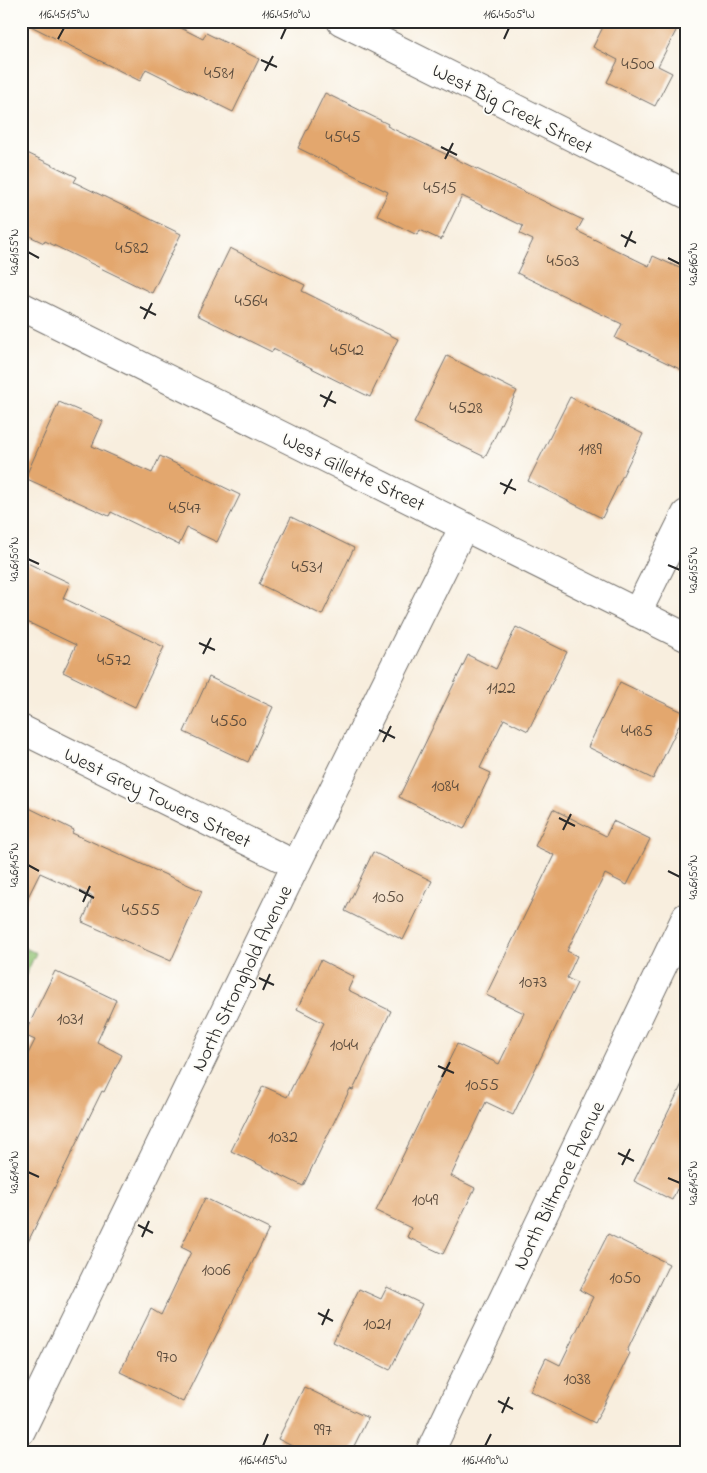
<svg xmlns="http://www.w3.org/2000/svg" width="707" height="1473" viewBox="0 0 707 1473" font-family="'Indie Flower',sans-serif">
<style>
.park{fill:url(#park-crowns);stroke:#5e7750}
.building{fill:#e3a76e}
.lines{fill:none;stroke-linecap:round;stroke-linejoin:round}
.street-casing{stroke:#736f6a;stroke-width:30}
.street{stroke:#fff;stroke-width:28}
.ticks{fill:none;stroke:#2b2b2b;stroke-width:2}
.labels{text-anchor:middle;stroke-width:4;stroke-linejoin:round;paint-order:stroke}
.number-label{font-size:18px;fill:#594a3c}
.street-label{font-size:20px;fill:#2b2b2b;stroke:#fdfcf7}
.neatline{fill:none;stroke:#2b2b2b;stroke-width:2}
.ticks-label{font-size:12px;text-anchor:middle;fill:#2b2b2b}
</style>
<defs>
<pattern id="park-crowns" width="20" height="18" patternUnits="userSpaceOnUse" patternTransform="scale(1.25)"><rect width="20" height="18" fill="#91c374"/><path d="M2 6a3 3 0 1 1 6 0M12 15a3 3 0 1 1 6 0" fill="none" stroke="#779f5f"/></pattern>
</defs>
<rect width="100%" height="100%" fill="#fdfcf7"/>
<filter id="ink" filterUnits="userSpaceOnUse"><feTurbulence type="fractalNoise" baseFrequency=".02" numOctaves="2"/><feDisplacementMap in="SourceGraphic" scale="10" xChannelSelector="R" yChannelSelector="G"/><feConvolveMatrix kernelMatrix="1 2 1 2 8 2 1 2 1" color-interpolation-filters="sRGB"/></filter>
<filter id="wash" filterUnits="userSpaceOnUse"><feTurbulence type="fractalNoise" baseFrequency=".0096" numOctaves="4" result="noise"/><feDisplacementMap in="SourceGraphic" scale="20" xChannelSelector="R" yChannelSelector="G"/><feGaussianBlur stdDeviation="1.12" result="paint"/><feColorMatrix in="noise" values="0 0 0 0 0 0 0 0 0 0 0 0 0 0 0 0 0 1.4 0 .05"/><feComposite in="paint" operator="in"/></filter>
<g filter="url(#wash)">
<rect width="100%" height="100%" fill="#f8eede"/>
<path class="park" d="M21,946l15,7 -15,32z"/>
<g id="blocks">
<path class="building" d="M21,21h146l36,18 3,-6 53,26 -26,53 -87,-43 -6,12z
M606,21h75l-23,45 14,7 -17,33 -48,-24 11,-22 -25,-13z
M325,93l63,31 -1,2 196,94 -6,11 72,35 4,-10 33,15v101l-71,-34 7,-14 -105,-51 16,-33 -13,-6 3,-8 -61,-30 -21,44 -21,-10 -3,5 -40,-20 11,-23 -90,-44z
M21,150l56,27 -3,5 107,52 -29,59 -107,-52 -1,2 -23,-11z
M230,248l75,37 -3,6 96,48 -28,58 -97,-48 -1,3 -75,-37z
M447,356l70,35 -32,66 -71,-34z
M570,397l73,37 -41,84 -74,-37z
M59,402l44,19 -11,25 60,27 8,-17 80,39 -23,47 -30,-14 -8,17 -68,-33 -2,4 -84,-38z
M291,517l63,31 -32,67 -63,-31z
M21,560l49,23 -7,15 101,49 -29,60 -72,-35 13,-27 -55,-26z
M516,627l51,25 -39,79 -24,-12 -24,49 11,5 -27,56 -65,-32 69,-142 28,14z
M209,677l64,30 -25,55 -64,-30z
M620,682l65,31 -32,66 -65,-32z
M21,804l53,26 -2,3 130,58 -31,70 -89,-39 11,-25 -53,-24 -19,38z
M553,809l53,27 7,-15 37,18 -23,46 -22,-11 -38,77 10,5 -10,22 10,5 -64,132 -27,-13 -35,74 24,12 -32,66 -36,-17 4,-9 -35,-17 81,-167 42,20 25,-51 -38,-18 68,-140 -19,-9z
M373,852l59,29 -29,59 -58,-29z
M321,960l33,17 -6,13 43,21 -38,79 -3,-1 -47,97 -72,-35 32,-65 24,11 37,-74 -27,-14z
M55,971l61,29 -19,42 25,13 -18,37 -2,-1 -81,165v-188l14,-28 -11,-5z
M686,1076v117l-9,-4 -5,11 -38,-19z
M205,1198l64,31 -86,173 -63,-30 31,-63 10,6 30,-63 -10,-5z
M608,1234l61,30 -42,87 3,2 -35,70 -65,-32 16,-33 14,7 33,-68 -13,-7z
M387,1287l35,17 -32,66 -57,-28 26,-53 22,10z
M304,1387l64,31 -17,34h-47l-26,-13z"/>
</g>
</g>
<g filter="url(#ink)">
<use href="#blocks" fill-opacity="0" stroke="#736f6a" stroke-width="1"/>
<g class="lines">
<defs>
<path id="street" d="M341,21l345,173
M21,306l665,331
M637,613l49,-99
M21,729l275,136
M21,1431l275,-566 168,-339
M430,1452l256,-535"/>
</defs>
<use href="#street" class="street-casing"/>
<use href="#street" class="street"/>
</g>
</g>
<path class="ticks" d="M58,39l6,-11M281,39l5,-11M504,39l5,-11M261,60l16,7M265,71l8,-15M441,147l16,8M445,159l8,-16M621,235l15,8M625,247l7,-16M28,252l11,6M668,258l12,6M140,307l16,8M144,319l8,-16M320,395l16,8M324,407l8,-16M500,483l16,7M504,494l8,-15M28,559l11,5M668,565l12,5M199,643l16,7M203,654l8,-16M379,730l16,8M383,742l8,-16M559,818l16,8M563,830l8,-16M28,865l11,6M668,871l12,6M79,890l15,8M83,902l7,-16M259,978l15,7M263,990l7,-16M438,1066l16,7M442,1077l8,-15M618,1153l16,8M622,1165l8,-16M28,1172l11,5M668,1178l12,5M138,1225l15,8M142,1237l7,-16M318,1313l15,8M322,1325l7,-16M498,1401l15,8M502,1413l7,-16M263,1446l5,-12M485,1446l6,-12"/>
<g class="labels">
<g class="number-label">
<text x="638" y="69">4500</text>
<text x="219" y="78">4581</text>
<text x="343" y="142">4545</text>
<text x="440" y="193">4515</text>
<text x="132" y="253">4582</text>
<text x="563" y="266">4503</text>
<text x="251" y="306">4564</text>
<text x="347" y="355">4542</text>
<text x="466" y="413">4528</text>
<text x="590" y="454">1189</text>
<text x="185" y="513">4547</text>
<text x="307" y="572">4531</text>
<text x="114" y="665">4572</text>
<text x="501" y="693">1122</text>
<text x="229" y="726">4550</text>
<text x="637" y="736">4485</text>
<text x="445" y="791">1084</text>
<text x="388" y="902">1050</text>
<text x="141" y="915">4555</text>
<text x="533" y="987">1073</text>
<text x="70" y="1024">1031</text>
<text x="344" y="1050">1044</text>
<text x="482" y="1090">1055</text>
<text x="283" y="1142">1032</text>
<text x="425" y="1205">1049</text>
<text x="216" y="1275">1006</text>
<text x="625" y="1283">1050</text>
<text x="377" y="1329">1021</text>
<text x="167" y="1362">970</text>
<text x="577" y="1384">1038</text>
<text x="323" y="1435">997</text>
</g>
<g class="street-label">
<text transform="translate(513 108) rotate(27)" y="7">West Big Creek Street</text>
<text transform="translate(354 471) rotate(26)" y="7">West Gillette Street</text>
<text transform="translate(158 797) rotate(26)" y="7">West Grey Towers Street</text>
<text transform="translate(241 978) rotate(-64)" y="7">North Stronghold Avenue</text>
<text transform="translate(558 1185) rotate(-64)" y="7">North Biltmore Avenue</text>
</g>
</g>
<rect width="707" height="1473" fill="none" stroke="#fdfcf7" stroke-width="55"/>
<rect x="28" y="28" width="652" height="1418" class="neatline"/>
<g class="ticks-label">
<text x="64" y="18">116.4515°W</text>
<text x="286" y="18">116.4510°W</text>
<text x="509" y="18">116.4505°W</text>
<text transform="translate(14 252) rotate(-90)" y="4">43.6155°N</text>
<text transform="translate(693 264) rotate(-90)" y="4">43.6160°N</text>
<text transform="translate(14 559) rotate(-90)" y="4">43.6150°N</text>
<text transform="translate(693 570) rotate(-90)" y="4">43.6155°N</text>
<text transform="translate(14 865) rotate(-90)" y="4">43.6145°N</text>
<text transform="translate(693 877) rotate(-90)" y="4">43.6150°N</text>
<text transform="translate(14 1172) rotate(-90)" y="4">43.6140°N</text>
<text transform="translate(693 1183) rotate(-90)" y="4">43.6145°N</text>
<text x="263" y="1464">116.4495°W</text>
<text x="485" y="1464">116.4490°W</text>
</g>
</svg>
